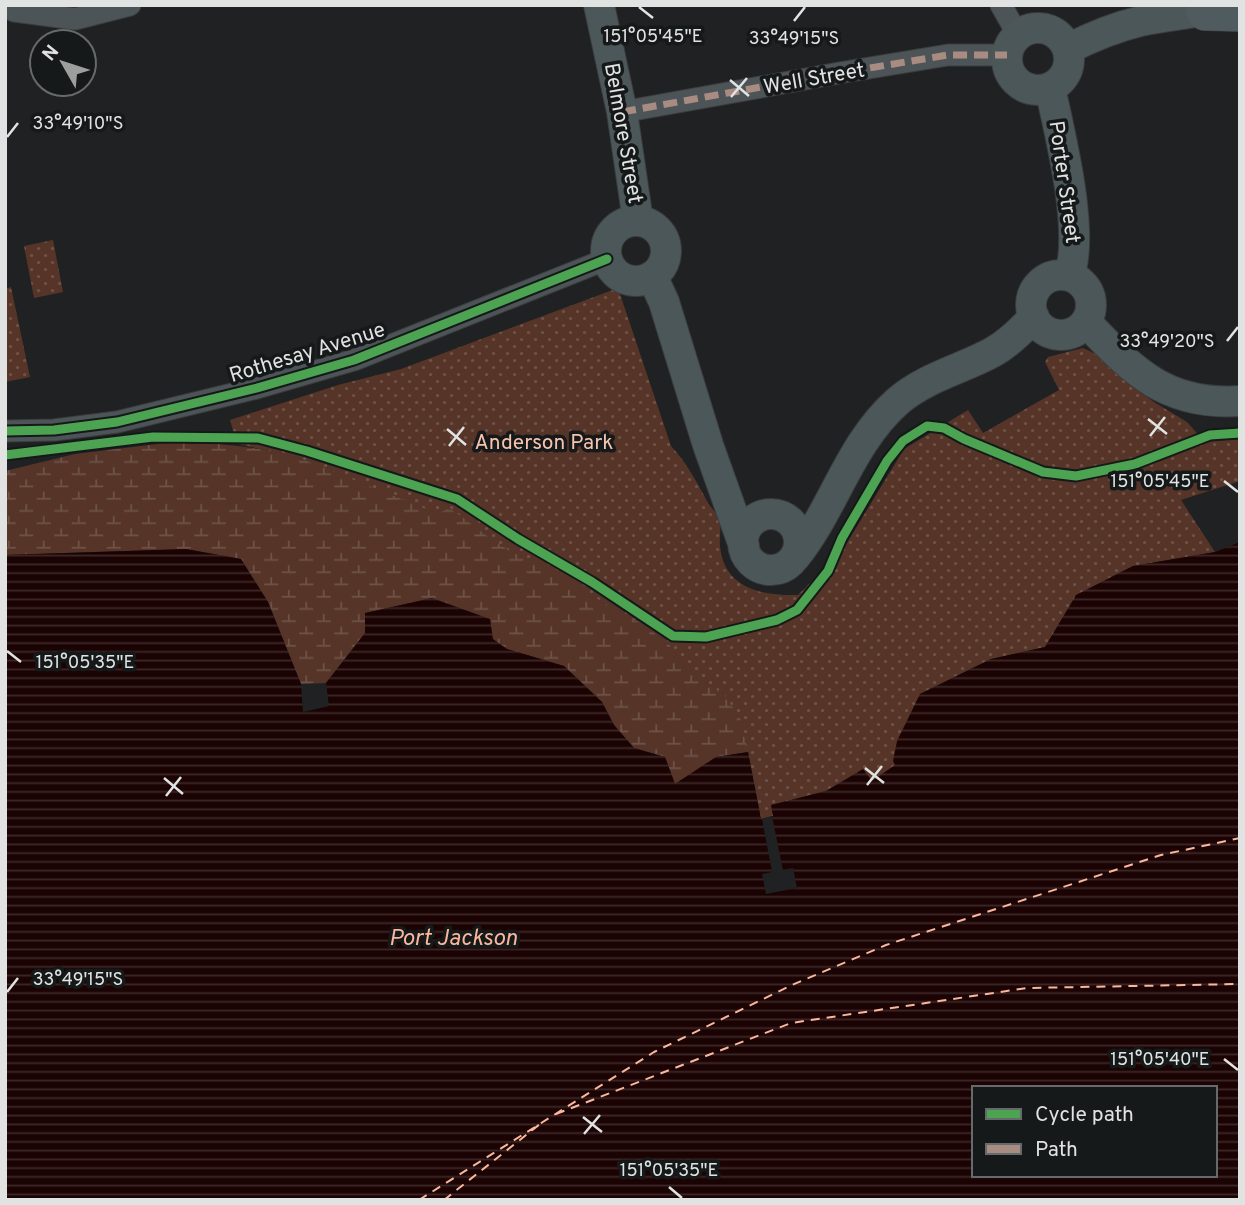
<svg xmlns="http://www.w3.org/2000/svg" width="1245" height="1205" viewBox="0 0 1245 1205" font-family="Overpass,sans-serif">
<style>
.green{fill:url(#green-dots)}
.wetland{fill:url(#wetland-marsh)}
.water{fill:url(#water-rules);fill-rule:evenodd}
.pier{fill:#202122}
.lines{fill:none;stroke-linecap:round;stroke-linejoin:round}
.ferry{stroke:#fab79d;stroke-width:2;stroke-dasharray:9 7;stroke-linecap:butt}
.street-casing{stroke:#3b3c3d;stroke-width:23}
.secondary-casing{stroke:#3b3c3d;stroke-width:32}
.highway-casing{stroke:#3b3c3d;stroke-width:38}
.street{stroke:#4d5457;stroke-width:21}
.secondary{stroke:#4c575a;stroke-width:30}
.highway{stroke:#4f5b5e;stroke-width:37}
.quiet{stroke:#a88b81;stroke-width:7;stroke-dasharray:14 7;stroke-linecap:butt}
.cycleway-casing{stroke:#161919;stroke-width:13}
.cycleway{stroke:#4ca352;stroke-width:9}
.ticks{fill:none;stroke:#e1e3e3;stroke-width:2.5}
.labels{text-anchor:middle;stroke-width:7;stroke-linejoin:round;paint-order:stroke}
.street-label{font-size:21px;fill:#e1e3e3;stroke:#161919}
.park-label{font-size:21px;fill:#f6c3af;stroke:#161919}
.water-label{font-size:23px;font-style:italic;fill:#fab79d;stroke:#161919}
.ticks-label{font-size:18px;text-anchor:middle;fill:#e1e3e3;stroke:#161919;stroke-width:7;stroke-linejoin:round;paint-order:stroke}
</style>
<defs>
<pattern id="green-dots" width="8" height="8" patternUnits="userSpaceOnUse" patternTransform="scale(1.75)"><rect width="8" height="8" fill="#563528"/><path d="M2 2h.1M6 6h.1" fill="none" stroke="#6e5247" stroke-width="1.8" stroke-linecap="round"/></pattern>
<pattern id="wetland-marsh" width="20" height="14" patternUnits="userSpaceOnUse" patternTransform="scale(1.75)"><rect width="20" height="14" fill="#563528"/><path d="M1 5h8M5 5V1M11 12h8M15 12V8" fill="none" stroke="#6e5247"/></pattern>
<pattern id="water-rules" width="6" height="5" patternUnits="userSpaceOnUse" patternTransform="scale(1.75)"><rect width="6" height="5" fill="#1b0303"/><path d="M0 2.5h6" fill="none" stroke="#3c2828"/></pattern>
</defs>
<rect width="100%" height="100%" fill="#202122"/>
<path class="green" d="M53,240l10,52 -29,6 -10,-52z
M11,287l19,90 -25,5v-93z
M618,288l53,158c16,17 25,35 36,55 3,6 9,11 12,18 3,8 0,18 1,27 4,43 43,50 78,49l44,-44 62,-102 64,-39 15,23 76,-43 -14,-28 3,-5 35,-9 15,7 10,11 46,36 33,20 18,20 35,-4v43l-59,19 34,52 -82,14 -56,29 -32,52 -54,12 -71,35 -24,71 -24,16 -9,-11 -37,21 -54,14 1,11 -12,3 -13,-67h-3l-4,-14 -362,-247 -82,-34 -60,-13 -7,-24 108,-35 63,-16z"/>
<path class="wetland" d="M182,441c39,3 77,6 115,16l134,54 8,2 11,-5c21,15 40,32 62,44 12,7 27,9 40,15 27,14 68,56 96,56l7,11 14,8 3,10 36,32h7l3,10 4,1v-4l18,27 8,34 -32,5 -41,27 -10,-27 -31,-9 -20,-23 -12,-23 -38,-36 -57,-17 -75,-51 -66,15 -1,20 -39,50 -25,1 -33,-82 -27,-43 -55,-10 -181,6v-84l70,-17z"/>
<path class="water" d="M1240,542v658h-1235v-645l181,-6 55,10 27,43 33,82 2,28 26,-6 -3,-23 39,-50v-20l67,-15 58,21 3,20 14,10 57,17 38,36 12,23 20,23 31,9 10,27 41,-27 32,-5 13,67 12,-3 -2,-11 55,-14 37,-22 9,12 23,-16 -2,-4 4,-20 23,-47 71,-35 54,-12 31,-52 57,-29 82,-14zM974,1088h241v87h-241z"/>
<path class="pier" d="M772,816l11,54 10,-2 4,20 -31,6 -4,-20 10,-2 -10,-53z"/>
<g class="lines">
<path class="ferry" d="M556,1114l235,-91 236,-35 213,-4
M419,1200l235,-148 138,-67 94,-40 275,-90 79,-17
M444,1200l96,-76"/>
<defs>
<path id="street" d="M1001,5l17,30
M14,11l61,8 55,-14
M622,112l217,-39 109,-18h59
M5,431l49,-1 63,-8 140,-34 97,-28 253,-101"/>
<path id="secondary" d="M599,5l23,107 16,109
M1007 59a31 31 0 1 1 62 0a31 31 0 1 1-62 0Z
M1068,49c23,-12 48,-22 73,-28 28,-7 55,-6 82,-16
M1050,88c10,46 35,145 19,188
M606 251a30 30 0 1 1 60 0a30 30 0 1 1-60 0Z
M1031 305a30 30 0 1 1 60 0a30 30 0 1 1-60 0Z
M652,276l12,26 44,143 36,101
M1086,322c47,49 80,84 154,79
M743 542a28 28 0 1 1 56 0a28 28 0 1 1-56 0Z
M795,557c39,-48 54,-113 103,-156 28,-24 64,-32 95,-49 16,-9 29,-22 41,-35"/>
<path id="highway" d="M1205,12l35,1"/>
</defs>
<use href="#street" class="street-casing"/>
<use href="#secondary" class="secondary-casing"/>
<use href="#highway" class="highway-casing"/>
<use href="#street" class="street"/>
<use href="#secondary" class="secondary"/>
<use href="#highway" class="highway"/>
<path class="quiet" d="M622,112l217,-39 109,-18h59"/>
<defs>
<path id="cycleway" d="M5,431l49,-1 63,-8 140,-34 97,-28 253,-101
M5,455l148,-18 105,1 49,13 150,48 61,40 74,43 81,54 33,1 71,-17 20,-10 31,-39 14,-33 45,-77 16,-20 24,-15 17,2 20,11 79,33 33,4 59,-12 75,-29 30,-2"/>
</defs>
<use href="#cycleway" class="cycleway-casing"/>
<use href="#cycleway" class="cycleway"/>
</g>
<path class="ticks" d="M639,7l14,11M794,21l11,-14M730,80l19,16M731,97l16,-19M7,137l11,-14M1227,341l11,-14M1148,419l19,15M447,429l19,16M1150,436l15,-19M449,446l15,-19M1224,481l14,11M7,651l14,11M865,768l19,15M164,778l19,16M867,785l15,-19M166,796l15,-19M7,992l11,-14M1224,1059l14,11M583,1117l19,15M584,1134l16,-19M669,1187l13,11"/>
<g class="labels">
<g class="street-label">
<text transform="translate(814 78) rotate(-10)" y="7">Well Street</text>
<text transform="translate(624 133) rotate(80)" y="7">Belmore Street</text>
<text transform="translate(1065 182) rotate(82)" y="7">Porter Street</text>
<text transform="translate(307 352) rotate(-17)" y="7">Rothesay Avenue</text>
</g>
<g class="park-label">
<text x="544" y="449">Anderson Park</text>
</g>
<g class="water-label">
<text x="453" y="945">Port Jackson</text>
</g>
</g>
<g class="ticks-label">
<text x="653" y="42">151°05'45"E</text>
<text x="794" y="44">33°49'15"S</text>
<text x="78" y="129">33°49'10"S</text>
<text x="1167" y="347">33°49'20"S</text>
<text x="1160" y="487">151°05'45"E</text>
<text x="85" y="668">151°05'35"E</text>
<text x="78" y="985">33°49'15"S</text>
<text x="1160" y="1065">151°05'40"E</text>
<text x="669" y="1176">151°05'35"E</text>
</g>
<rect width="1245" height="1205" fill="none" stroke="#e1e3e3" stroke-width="14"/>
<rect x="972" y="1086" width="245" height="91" fill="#161919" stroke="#676a6a" stroke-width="2"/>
<rect x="986" y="1109" width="35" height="10" fill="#4ca352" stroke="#676a6a" stroke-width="2"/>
<text x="1035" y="1121" font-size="21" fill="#e1e3e3">Cycle path</text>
<rect x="986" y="1144" width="35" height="10" fill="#a88b81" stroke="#676a6a" stroke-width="2"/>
<text x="1035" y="1156" font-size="21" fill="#e1e3e3">Path</text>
<g transform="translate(63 63) rotate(309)"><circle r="33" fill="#161919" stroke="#676a6a" stroke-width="2"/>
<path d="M0-5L12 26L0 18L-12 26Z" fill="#9d9f9f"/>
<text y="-10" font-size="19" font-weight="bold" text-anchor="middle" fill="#e1e3e3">N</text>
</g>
</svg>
